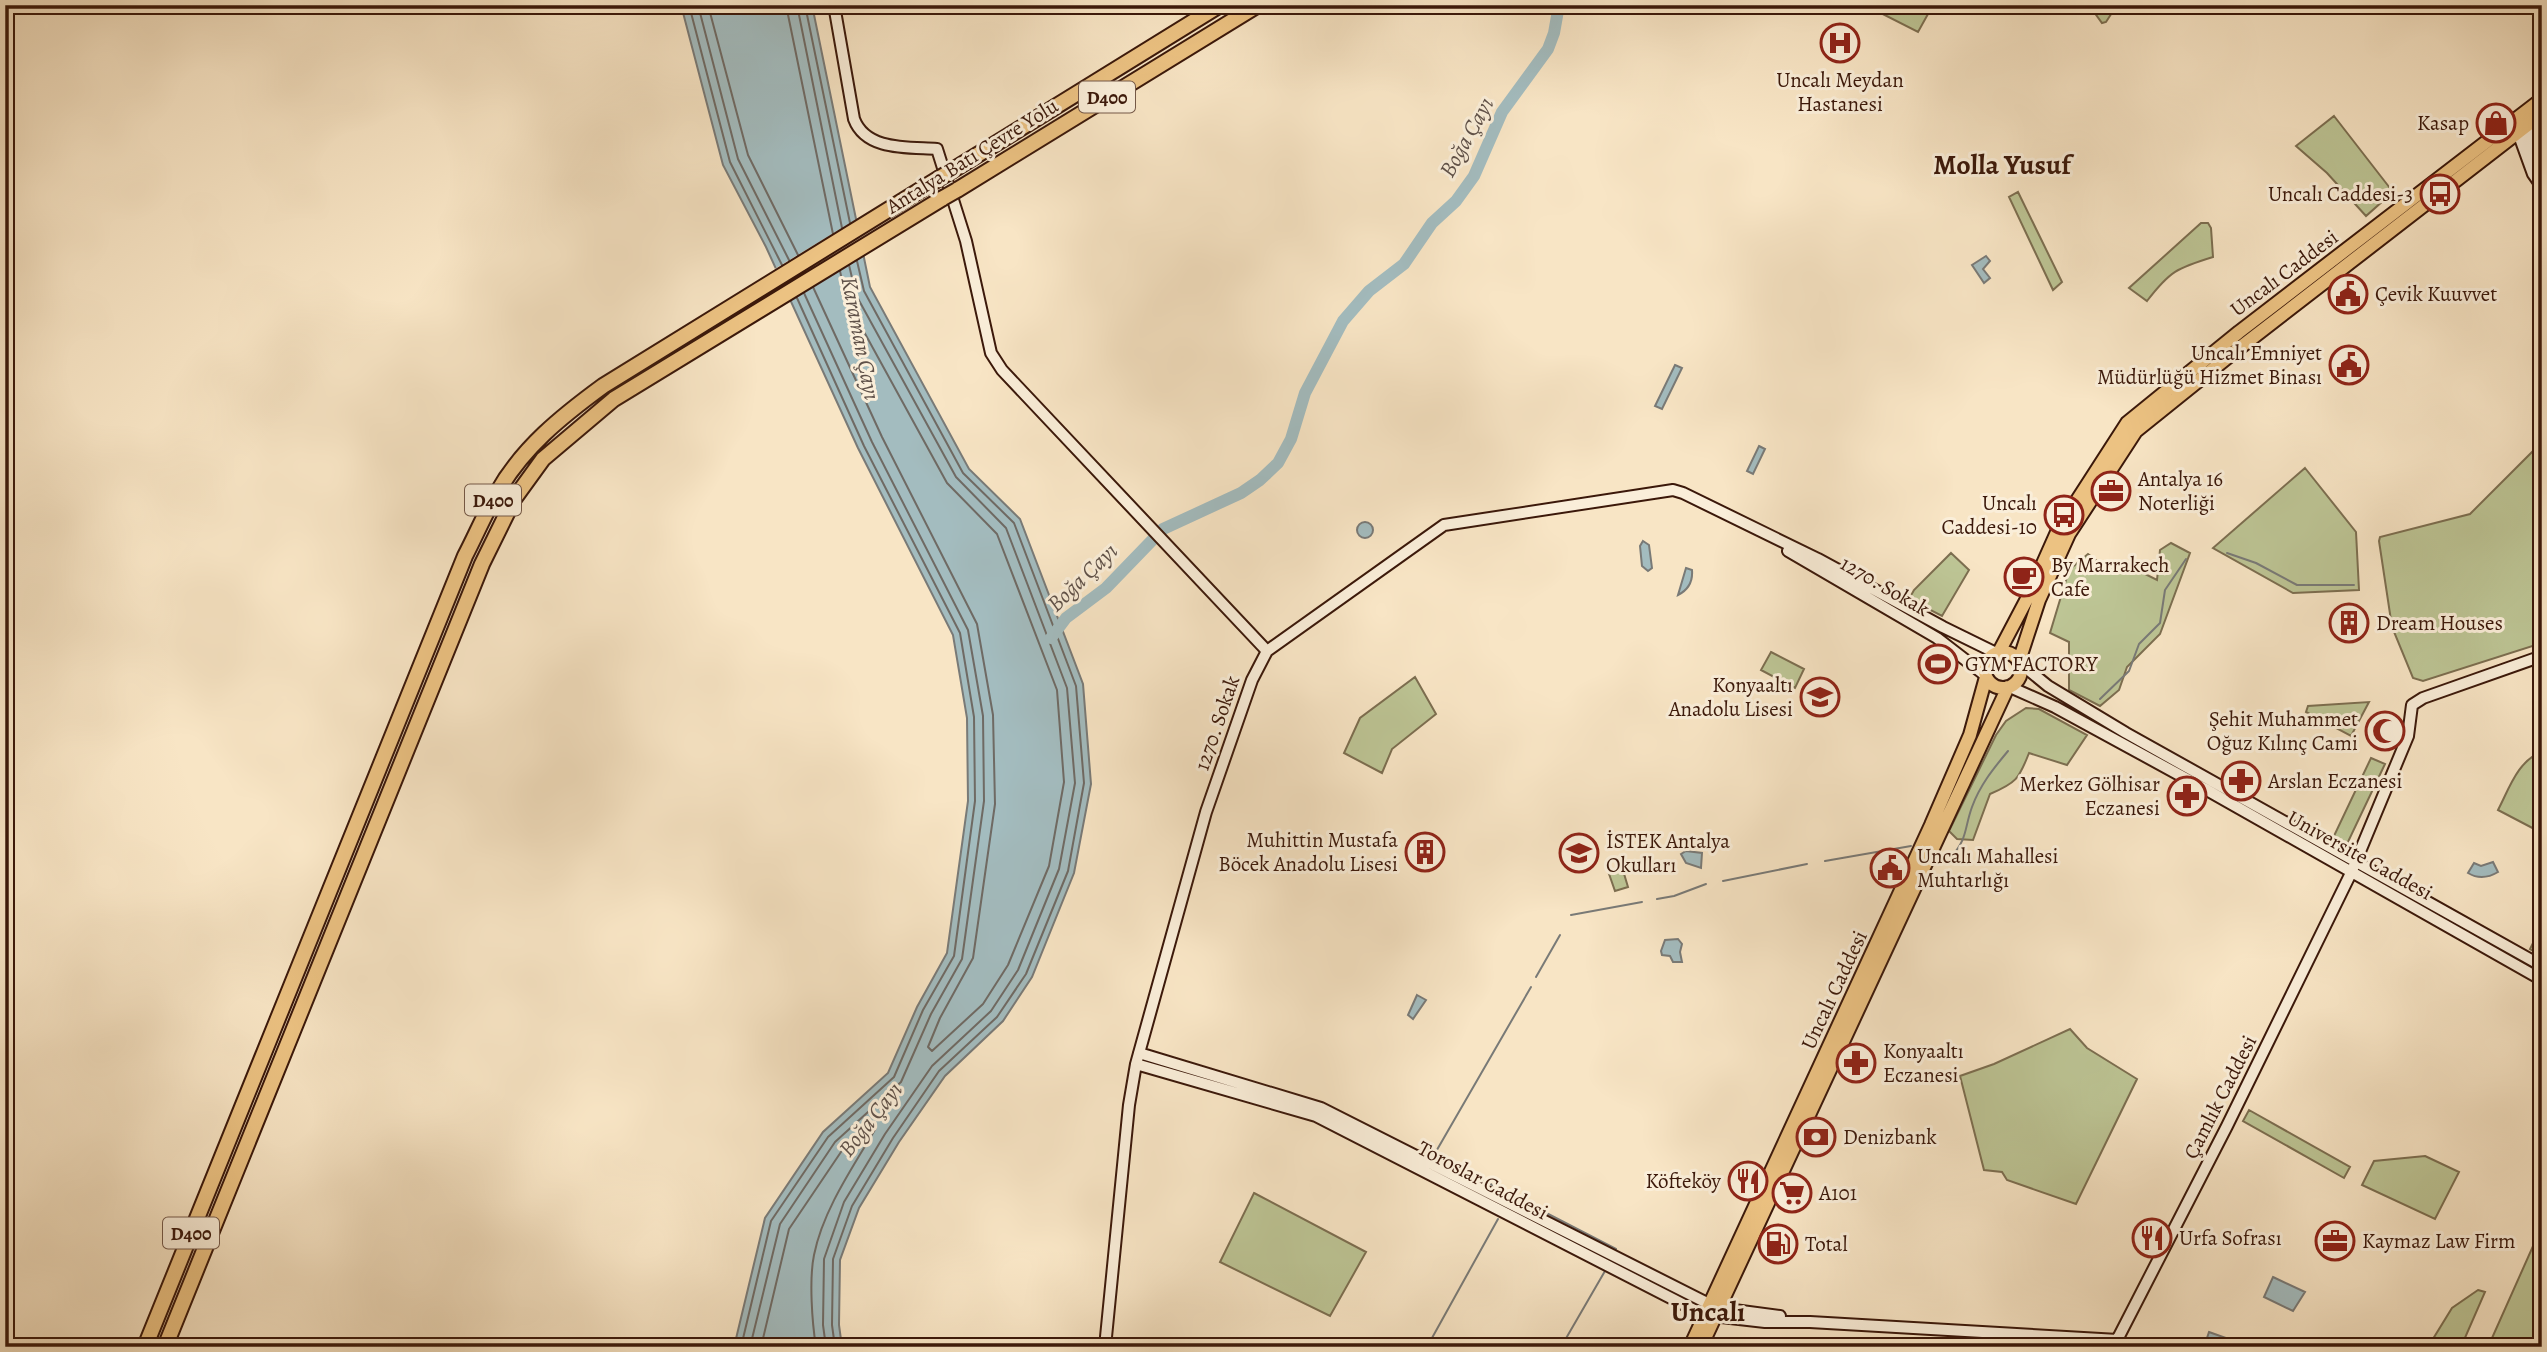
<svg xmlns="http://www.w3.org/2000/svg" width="2547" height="1352" viewBox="0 0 2547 1352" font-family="Alegreya,serif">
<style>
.green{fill:#bdc595;stroke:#7c6e50;stroke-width:2}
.water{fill:#a3bcbf;stroke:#797a77;stroke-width:2}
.pier{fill:#f8e5c5}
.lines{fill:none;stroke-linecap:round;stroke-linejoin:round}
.shore{stroke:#6f6a64;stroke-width:2}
.stream{stroke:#797a77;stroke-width:2}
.river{stroke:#a3bcbf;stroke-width:12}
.secondary-casing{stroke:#3b180a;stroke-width:14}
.primary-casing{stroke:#3b180a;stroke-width:16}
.highway-casing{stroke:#3b180a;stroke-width:18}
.secondary{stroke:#faeed9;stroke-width:10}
.primary{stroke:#ecc282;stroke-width:12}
.highway{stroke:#ecc282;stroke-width:14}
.highway-bridge-casing{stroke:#3b180a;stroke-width:18;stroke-linecap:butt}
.highway-bridge{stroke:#ecc282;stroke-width:14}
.labels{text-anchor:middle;stroke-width:6;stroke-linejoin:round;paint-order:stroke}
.shield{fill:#faeed9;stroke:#745848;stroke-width:2}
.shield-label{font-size:19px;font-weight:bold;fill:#3b180a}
.poi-label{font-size:21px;fill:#3b180a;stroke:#faeed9;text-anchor:start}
.street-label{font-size:21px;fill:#3b180a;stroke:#faeed9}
.water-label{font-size:23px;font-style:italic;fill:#5f5149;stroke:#faeed9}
.district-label{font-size:28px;font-weight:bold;fill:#3b180a;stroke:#faeed9}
</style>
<rect width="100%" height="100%" fill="#f8e5c5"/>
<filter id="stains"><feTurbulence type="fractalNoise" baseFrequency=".00286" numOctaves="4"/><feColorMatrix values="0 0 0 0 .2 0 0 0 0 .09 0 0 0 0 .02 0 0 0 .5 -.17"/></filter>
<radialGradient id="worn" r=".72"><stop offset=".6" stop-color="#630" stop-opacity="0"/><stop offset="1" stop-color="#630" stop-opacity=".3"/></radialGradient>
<path class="green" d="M1865,5h68l-15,27z
M2089,5h28l-11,17 -4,1z
M2334,116l59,76 -27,24 -39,-43 -31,-27z
M2018,192l44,90 -9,8 -44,-93z
M2201,223h7l3,5 2,29c-36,11 -43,14 -66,44l-18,-13z
M2542,442v201l-119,38 -10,-3 -21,-51 -13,-86 1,-4 90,-23z
M2305,468l51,64 3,58 -66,3 -80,-45z
M2171,543l19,10 -30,81 -33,33 -8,23 -19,16 -31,-16v-48l-19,-9 19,-63 19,-16 20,15 13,-7 36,18 3,-30z
M1951,553l18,17 -27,46 -33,-17 5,-9z
M1771,652l33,17 -9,19 -34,-18z
M1415,677l21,37 -44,35 -10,24 -38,-20 16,-35z
M2369,702l-18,34 -45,-24 2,-6z
M2026,708l13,1 48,26 -20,30 -38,-12c-10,26 -13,30 -39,41l-17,46 -16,-1 -8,-8 47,-96 10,-14z
M2542,752v81l-44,-23c11,-21 20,-50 44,-58z
M2371,758l14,6 -38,80 -14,-6z
M1622,867l6,20 -13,4 -7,-20z
M2542,925v31l-12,-7z
M2070,1029l17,19 50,31 -61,125 -69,-24 -5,-8 -18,-2 -24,-94 34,-12z
M2249,1110l101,57 -6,11 -101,-57z
M2425,1156l34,16 -24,47 -73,-34 12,-24z
M1254,1193l112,59 -36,64 -110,-54z
M2542,1226v121h-54z
M2478,1290l7,2 -24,55h-33l24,-39z"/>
<path class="water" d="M681,5h131l58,282 99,182 51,50 63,165 8,100 -17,89 -42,104 -29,44 -58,55 -46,66 -40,66 -19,52 -1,65 3,22h-108l31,-129 58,-86 65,-59 29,-66 30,-54 21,-152 -1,-83 -14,-83 -95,-187 -92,-201 -43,-82z
M1986,256l4,5 -7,8 7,9 -6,5 -12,-18z
M1675,365l7,3 -20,41 -7,-3z
M1759,446l6,3 -12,25 -6,-3z
M1357 530a8 8 0 1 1 16 0a8 8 0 1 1-16 0Z
M1643,541l6,4 3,23 -4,3 -6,-5 -2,-20z
M1686,568l6,2c1,12 -4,20 -14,25z
M1686,851l16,2 -1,15 -15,-5 -5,-9z
M2493,862l5,10c-10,6 -20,7 -30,1l6,-10 7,3z
M1678,939l4,5 -2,8 2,10h-9l-3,-6 -8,-1 -1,-4 4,-11z
M1417,995l9,5 -13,19 -5,-4z
M2273,1277l32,15 -12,19 -29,-14z
M2209,1332l34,12 -1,3h-38z"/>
<path class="pier" d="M860,217l7,37 -80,48 -14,-32z"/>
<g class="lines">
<path class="shore" d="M689,5l41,157 52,103
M698,5l40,154 51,101
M708,5l40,150 50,100
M786,5l47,229
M797,5l45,223
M805,5l45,218
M813,287l69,150 95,187 16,91 2,89 -22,154 -33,60 -12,29 4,4 51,-47 25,-39 41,-99 15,-84 -7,-92 -60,-156 -50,-51 -101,-184 -6,-28
M741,1347l30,-126 57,-84 66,-60 29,-67 31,-54 21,-155 -1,-84 -14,-84 -96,-187 -67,-148
M750,1347l30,-123 55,-82 66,-60 30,-68 31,-55 22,-158 -1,-85 -15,-86 -96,-188 -68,-149
M761,1347l28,-118 54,-80 31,-25 2,4c-23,39 -53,82 -62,127 -5,24 -2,67 2,92
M826,1347l-3,-22 1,-66 20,-57 41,-68 47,-68 59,-55 27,-41 41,-101 16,-86 -8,-95 -61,-160 -50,-51 -100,-182 -7,-30
M835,1347l-3,-22 1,-66 19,-53 41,-68 46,-67 58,-54 29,-43 42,-103 16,-88 -8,-97 -62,-163 -51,-50 -99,-182 -7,-30"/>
<path class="stream" d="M2227,553l29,10 41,22h57
M2100,699l29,-28 10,-27 21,-21 5,-33 21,-31
M1939,858l12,-1c17,-19 13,-28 21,-50 8,-22 21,-38 36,-56
M1825,861l86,-15
M1723,881l84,-17
M1657,899l17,-3 32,-12
M1571,915l71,-13
M1536,977l24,-42
M1500,1189l-66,-34 97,-168
M1510,1194l106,55 -1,2
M1427,1347l71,-128
M1561,1347l44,-76"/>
<path class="river" d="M1051,638l15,-20 40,-30 57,-59 78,-36 19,-13 18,-17 13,-24 14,-46 38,-72 26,-30 35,-27 28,-41 24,-22 18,-25 28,-64 46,-63 6,-16 5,-28"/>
<defs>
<path id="secondary" d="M834,5l20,114c12,32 54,28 83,30l29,92 25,112 11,17 265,281
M2521,124l5,2 14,50
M2516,127l17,47 9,13
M1788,551l149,87 48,37
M2020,663l28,23 78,47 416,233
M2010,687l45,20 152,83 335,190
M1139,1053l182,55 388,196 10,4 61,8
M1136,1064l180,52 388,199 61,7h45l308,18 14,7
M2115,1344l112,-218 124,-253 57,-137 4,-31 11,-7 119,-42
M1105,1347l24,-242 7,-41 70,-252 46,-132 15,-29 177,-126 229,-35 10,3 135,66 125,68 53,26"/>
<path id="primary" d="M1985 670a18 18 0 1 1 36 0a18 18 0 1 1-36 0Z
M1999,652l30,-57 29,-65 69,-107 112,-91 303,-233
M2019,661l20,-61 30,-66 67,-103 97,-78 309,-239
M1690,1347l241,-522 39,-90 16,-58
M1701,1347l307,-660"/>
<path id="highway" d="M953,170l267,-165
M957,190l301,-185
M145,1347l320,-791c11,-21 20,-43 32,-63 25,-45 65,-77 106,-107l335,-207
M165,1347l317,-783 32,-65 29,-40 71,-60 329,-201"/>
</defs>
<use href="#secondary" class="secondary-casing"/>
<use href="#primary" class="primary-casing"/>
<use href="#highway" class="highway-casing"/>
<use href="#secondary" class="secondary"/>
<use href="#primary" class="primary"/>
<use href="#highway" class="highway"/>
<defs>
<path id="highway-bridge" d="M938,179l15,-9
M943,198l14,-8"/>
</defs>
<use href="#highway-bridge" class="highway-bridge-casing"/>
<use href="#highway-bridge" class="highway-bridge"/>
</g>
<defs>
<symbol id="hospital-ring" viewBox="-11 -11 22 22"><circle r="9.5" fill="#faeed9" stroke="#8f2418" stroke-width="1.5"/><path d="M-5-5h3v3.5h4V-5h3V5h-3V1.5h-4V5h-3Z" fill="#8f2418"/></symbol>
<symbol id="shop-ring" viewBox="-11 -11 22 22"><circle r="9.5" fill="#faeed9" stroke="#8f2418" stroke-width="1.5"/><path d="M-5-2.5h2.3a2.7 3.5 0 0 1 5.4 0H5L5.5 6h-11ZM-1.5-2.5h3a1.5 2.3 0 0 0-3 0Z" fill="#8f2418"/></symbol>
<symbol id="bus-ring" viewBox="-11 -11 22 22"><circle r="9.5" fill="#faeed9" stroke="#8f2418" stroke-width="1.5"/><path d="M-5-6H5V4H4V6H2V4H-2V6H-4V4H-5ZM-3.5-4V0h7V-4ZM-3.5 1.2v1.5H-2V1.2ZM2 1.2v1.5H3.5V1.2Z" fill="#8f2418"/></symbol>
<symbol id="civic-ring" viewBox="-11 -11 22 22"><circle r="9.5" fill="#faeed9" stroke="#8f2418" stroke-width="1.5"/><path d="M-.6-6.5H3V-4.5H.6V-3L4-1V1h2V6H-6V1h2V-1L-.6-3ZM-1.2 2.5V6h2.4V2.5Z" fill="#8f2418"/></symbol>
<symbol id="office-ring" viewBox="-11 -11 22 22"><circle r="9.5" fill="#faeed9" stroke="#8f2418" stroke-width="1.5"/><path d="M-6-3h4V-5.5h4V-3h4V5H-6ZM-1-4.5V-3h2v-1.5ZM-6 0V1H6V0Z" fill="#8f2418"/></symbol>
<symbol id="cafe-ring" viewBox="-11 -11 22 22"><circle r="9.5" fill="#faeed9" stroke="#8f2418" stroke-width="1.5"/><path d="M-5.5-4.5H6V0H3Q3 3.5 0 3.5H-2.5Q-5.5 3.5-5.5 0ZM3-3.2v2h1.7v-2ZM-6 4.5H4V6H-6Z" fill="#8f2418"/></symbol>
<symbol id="building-ring" viewBox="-11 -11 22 22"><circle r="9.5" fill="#faeed9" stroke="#8f2418" stroke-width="1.5"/><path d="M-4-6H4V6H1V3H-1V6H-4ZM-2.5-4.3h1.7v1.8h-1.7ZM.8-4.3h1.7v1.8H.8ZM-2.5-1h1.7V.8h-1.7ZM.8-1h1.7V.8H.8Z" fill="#8f2418"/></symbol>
<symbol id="stadium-ring" viewBox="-11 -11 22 22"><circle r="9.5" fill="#faeed9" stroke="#8f2418" stroke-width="1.5"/><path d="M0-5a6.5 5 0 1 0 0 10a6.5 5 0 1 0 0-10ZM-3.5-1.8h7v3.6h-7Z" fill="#8f2418"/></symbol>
<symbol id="school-ring" viewBox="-11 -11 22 22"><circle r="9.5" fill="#faeed9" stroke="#8f2418" stroke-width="1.5"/><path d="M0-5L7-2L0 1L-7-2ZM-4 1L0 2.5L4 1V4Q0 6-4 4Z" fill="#8f2418"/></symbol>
<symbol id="mosque-ring" viewBox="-11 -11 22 22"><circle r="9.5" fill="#faeed9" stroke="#8f2418" stroke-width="1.5"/><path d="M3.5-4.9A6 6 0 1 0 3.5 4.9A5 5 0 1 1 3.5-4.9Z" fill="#8f2418"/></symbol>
<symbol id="pharmacy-ring" viewBox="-11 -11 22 22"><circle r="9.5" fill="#faeed9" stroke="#8f2418" stroke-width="1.5"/><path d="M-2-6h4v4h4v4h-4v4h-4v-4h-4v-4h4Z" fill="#8f2418"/></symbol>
<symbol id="bank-ring" viewBox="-11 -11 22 22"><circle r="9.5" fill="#faeed9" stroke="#8f2418" stroke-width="1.5"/><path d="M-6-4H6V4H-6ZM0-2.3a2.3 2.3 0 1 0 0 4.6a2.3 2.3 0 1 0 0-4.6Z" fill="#8f2418"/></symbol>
<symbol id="restaurant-ring" viewBox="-11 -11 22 22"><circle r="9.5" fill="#faeed9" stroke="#8f2418" stroke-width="1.5"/><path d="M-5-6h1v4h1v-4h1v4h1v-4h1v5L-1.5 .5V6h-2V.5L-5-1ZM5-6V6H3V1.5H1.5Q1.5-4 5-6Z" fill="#8f2418"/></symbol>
<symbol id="supermarket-ring" viewBox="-11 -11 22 22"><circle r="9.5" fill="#faeed9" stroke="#8f2418" stroke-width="1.5"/><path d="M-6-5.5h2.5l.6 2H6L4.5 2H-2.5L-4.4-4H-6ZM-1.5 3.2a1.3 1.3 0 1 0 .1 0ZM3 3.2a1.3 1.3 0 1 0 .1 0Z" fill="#8f2418"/></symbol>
<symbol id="fuel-ring" viewBox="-11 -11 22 22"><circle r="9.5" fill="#faeed9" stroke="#8f2418" stroke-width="1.5"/><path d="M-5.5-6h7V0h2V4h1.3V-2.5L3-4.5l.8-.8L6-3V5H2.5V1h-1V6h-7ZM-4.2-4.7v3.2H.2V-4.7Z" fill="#8f2418"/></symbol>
</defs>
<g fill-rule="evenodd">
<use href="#hospital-ring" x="1818" y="21" width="44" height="44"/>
<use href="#shop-ring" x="2474" y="101" width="44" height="44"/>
<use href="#bus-ring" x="2418" y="172" width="44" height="44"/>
<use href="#civic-ring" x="2326" y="272" width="44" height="44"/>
<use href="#civic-ring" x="2327" y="343" width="44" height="44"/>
<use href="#office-ring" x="2089" y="469" width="44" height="44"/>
<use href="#bus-ring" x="2042" y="493" width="44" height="44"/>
<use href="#cafe-ring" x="2002" y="555" width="44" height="44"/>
<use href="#building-ring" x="2327" y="601" width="44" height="44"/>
<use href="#stadium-ring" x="1916" y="642" width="44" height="44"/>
<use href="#school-ring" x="1798" y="675" width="44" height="44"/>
<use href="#mosque-ring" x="2363" y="709" width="44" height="44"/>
<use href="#pharmacy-ring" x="2219" y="759" width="44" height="44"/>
<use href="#pharmacy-ring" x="2165" y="774" width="44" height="44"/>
<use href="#building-ring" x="1403" y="830" width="44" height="44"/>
<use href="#school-ring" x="1557" y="831" width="44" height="44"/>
<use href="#civic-ring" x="1868" y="846" width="44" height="44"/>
<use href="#pharmacy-ring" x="1834" y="1041" width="44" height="44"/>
<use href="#bank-ring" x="1794" y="1115" width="44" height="44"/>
<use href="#restaurant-ring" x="1726" y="1159" width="44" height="44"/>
<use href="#supermarket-ring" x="1770" y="1171" width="44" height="44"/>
<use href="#restaurant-ring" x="2130" y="1216" width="44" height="44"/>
<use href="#office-ring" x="2313" y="1219" width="44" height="44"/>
<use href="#fuel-ring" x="1756" y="1222" width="44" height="44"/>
</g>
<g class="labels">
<g class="shield">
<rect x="1079" y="81.5" width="56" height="31" rx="5"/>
<rect x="465" y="484.5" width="56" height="31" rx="5"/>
<rect x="163" y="1217.5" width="56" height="31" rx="5"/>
</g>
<g class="shield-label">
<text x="1107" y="104">D400</text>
<text x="493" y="507">D400</text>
<text x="191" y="1240">D400</text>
</g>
<g class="poi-label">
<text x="1840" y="87" text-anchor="middle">Uncalı Meydan<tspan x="1840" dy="24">Hastanesi</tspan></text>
<text x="2469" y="130" text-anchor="end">Kasap</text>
<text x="2413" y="201" text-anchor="end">Uncalı Caddesi-3</text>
<text x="2375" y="301">Çevik Kuuvvet</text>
<text x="2322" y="360" text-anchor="end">Uncalı Emniyet<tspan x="2322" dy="24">Müdürlüğü Hizmet Binası</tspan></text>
<text x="2138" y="486">Antalya 16<tspan x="2138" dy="24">Noterliği</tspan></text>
<text x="2037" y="510" text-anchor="end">Uncalı<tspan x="2037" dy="24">Caddesi-10</tspan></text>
<text x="2051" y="572">By Marrakech<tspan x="2051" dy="24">Cafe</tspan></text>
<text x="2376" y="630">Dream Houses</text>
<text x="1965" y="671">GYM FACTORY</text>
<text x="1793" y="692" text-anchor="end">Konyaaltı<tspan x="1793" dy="24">Anadolu Lisesi</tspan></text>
<text x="2358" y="726" text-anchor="end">Şehit Muhammet<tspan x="2358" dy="24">Oğuz Kılınç Cami</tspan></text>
<text x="2268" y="788">Arslan Eczanesi</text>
<text x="2160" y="791" text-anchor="end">Merkez Gölhisar<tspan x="2160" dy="24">Eczanesi</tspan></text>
<text x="1398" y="847" text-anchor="end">Muhittin Mustafa<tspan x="1398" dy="24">Böcek Anadolu Lisesi</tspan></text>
<text x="1606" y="848">İSTEK Antalya<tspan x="1606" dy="24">Okulları</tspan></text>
<text x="1917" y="863">Uncalı Mahallesi<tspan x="1917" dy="24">Muhtarlığı</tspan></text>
<text x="1883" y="1058">Konyaaltı<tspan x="1883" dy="24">Eczanesi</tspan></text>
<text x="1843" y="1144">Denizbank</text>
<text x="1721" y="1188" text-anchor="end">Köfteköy</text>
<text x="1819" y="1200">A101</text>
<text x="2179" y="1245">Urfa Sofrası</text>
<text x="2362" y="1248">Kaymaz Law Firm</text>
<text x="1805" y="1251">Total</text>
</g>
<g class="street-label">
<text transform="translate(972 156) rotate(-32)" y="7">Antalya Batı Çevre Yolu</text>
<text transform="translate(2284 273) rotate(-37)" y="7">Uncalı Caddesi</text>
<text transform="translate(1885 586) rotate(30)" y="7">1270. Sokak</text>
<text transform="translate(1217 723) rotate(-71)" y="7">1270. Sokak</text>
<text transform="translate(2360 855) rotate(29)" y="7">Universite Caddesi</text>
<text transform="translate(1834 990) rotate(-65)" y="7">Uncalı Caddesi</text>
<text transform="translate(2220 1097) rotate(-63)" y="7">Çamlık Caddesi</text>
<text transform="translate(1483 1180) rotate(28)" y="7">Toroslar Caddesi</text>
</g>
<g class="water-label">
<text transform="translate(1466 137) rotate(-61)" y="8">Boğa Çayı</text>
<text transform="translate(861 338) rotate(79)" y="8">Karaman Çayı</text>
<text transform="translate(1082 577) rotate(-44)" y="8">Boğa Çayı</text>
<text transform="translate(870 1119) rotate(-52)" y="8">Boğa Çayı</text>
</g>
<g class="district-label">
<text x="2002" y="174">Molla Yusuf</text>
<text x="1708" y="1321">Uncalı</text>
</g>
</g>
<rect width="2547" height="1352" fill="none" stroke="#f8e5c5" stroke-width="28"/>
<rect x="7" y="7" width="2533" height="1338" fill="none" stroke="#3b180a" stroke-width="3.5"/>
<rect x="14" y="14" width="2519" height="1324" fill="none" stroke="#3b180a" stroke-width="2"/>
<rect width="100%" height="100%" filter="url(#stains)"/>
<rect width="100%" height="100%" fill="url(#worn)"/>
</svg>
